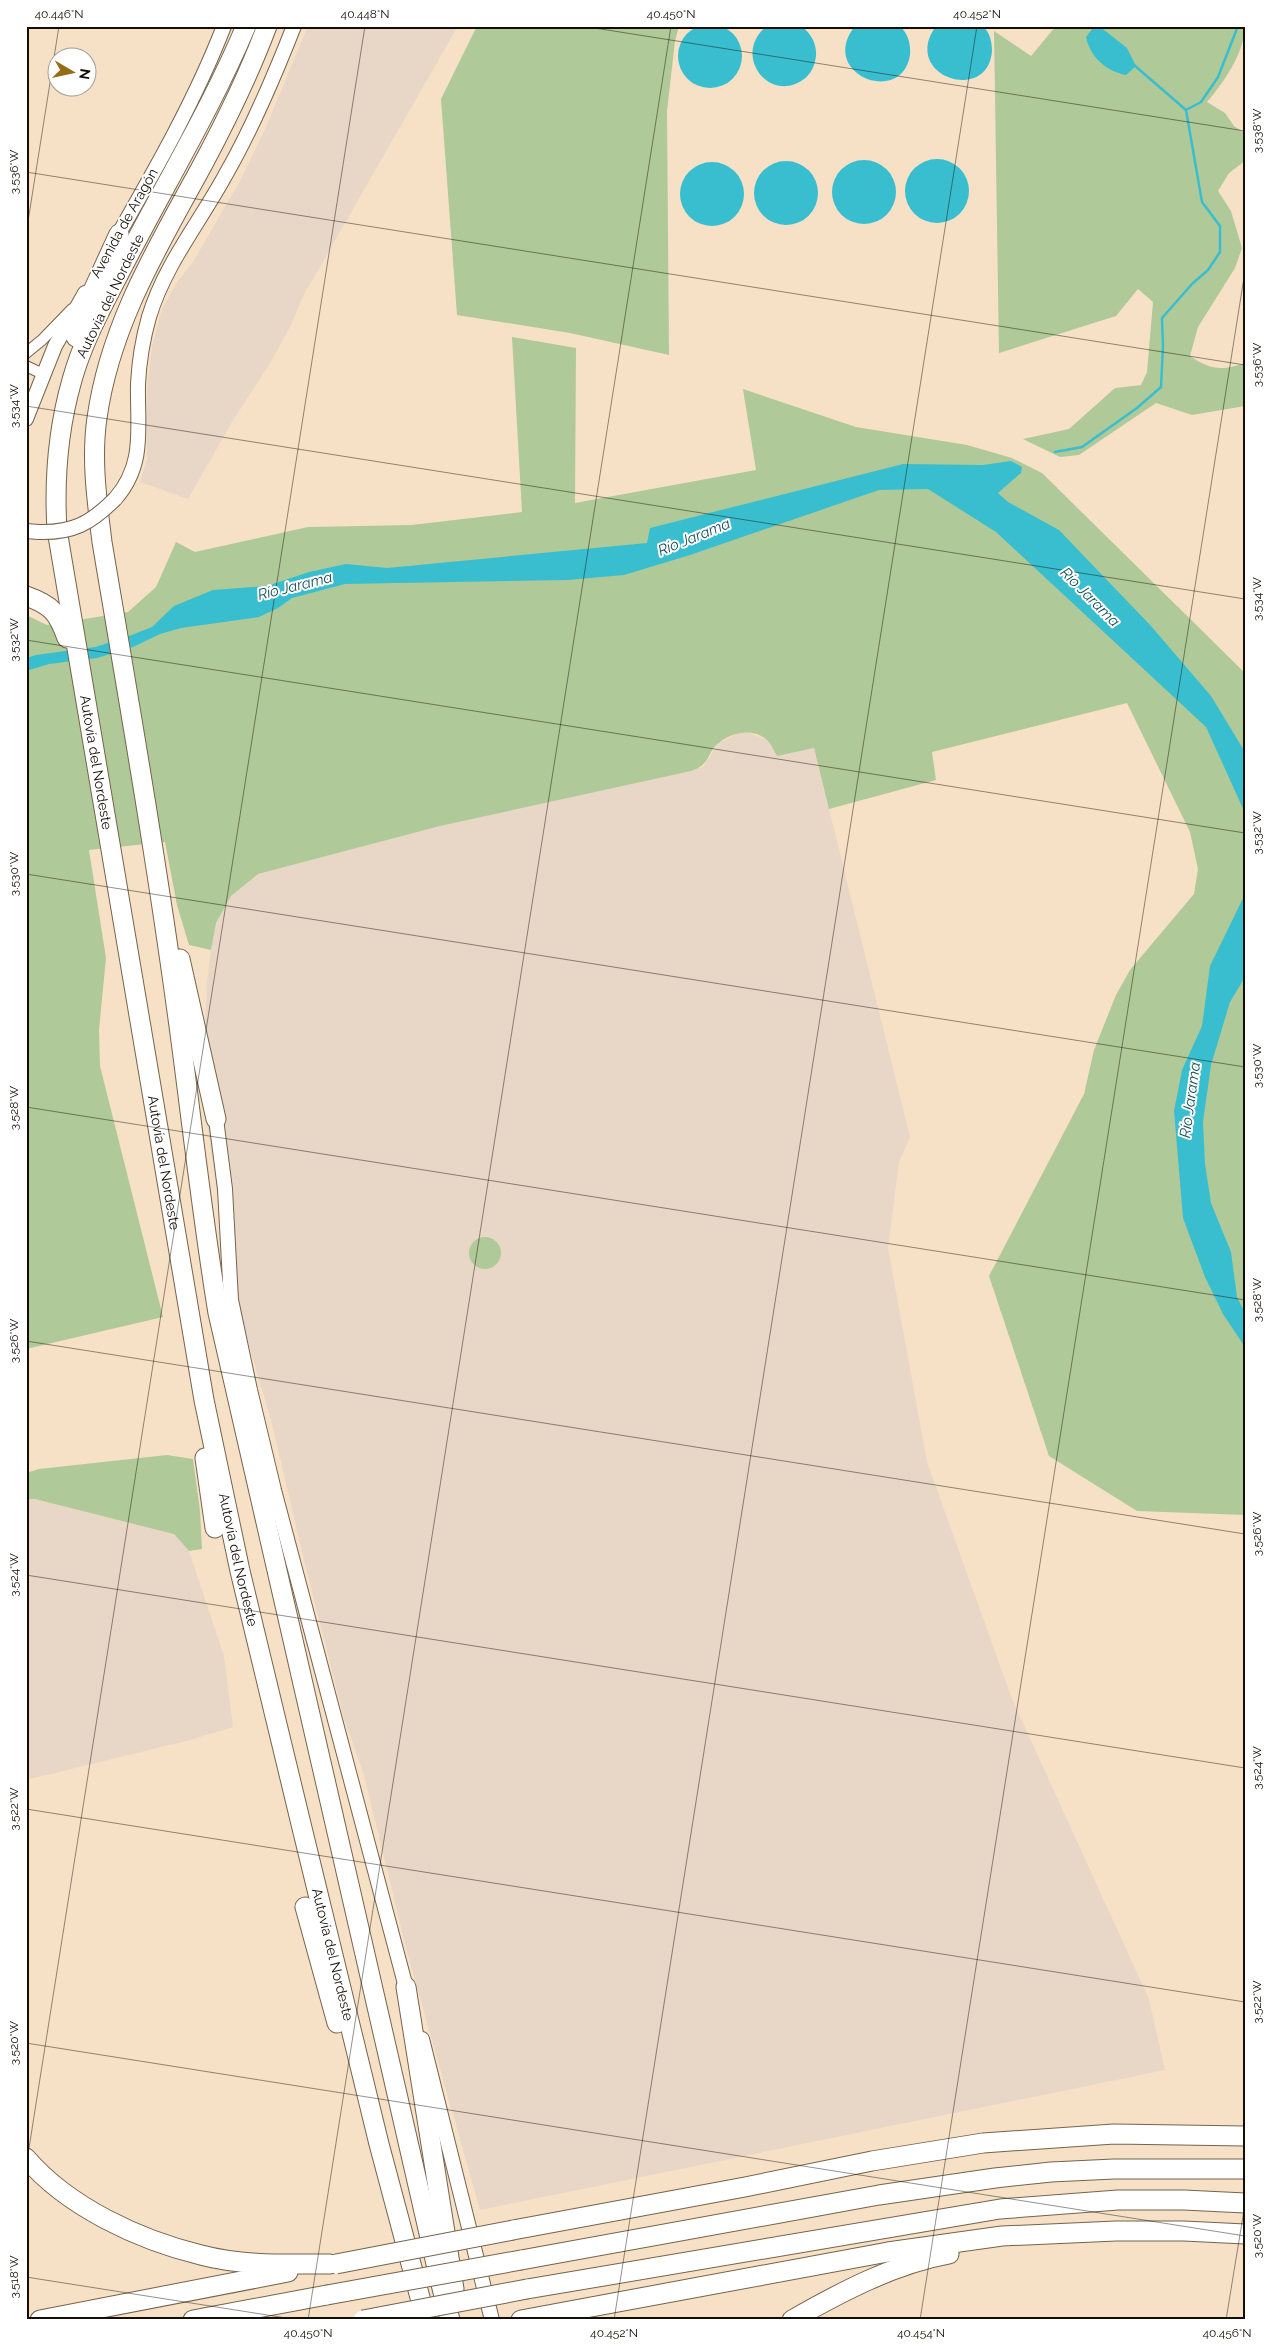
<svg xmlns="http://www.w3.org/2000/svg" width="1271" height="2346" viewBox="0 0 1271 2346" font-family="Raleway,sans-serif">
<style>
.commercial{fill:#e8d7c6}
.green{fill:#b0c998}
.water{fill:#39becf}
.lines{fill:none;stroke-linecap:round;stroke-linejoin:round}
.stream{stroke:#39becf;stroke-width:2.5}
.street-casing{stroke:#75634c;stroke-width:12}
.secondary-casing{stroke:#75634c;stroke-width:16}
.highway-casing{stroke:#75634c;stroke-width:21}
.street{stroke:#fff;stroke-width:10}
.secondary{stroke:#fff;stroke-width:14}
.highway{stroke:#fff;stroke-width:19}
.secondary-bridge-casing{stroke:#75634c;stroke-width:16;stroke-linecap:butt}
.highway-bridge-casing{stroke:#75634c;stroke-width:21;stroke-linecap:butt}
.secondary-bridge{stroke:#fff;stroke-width:14}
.highway-bridge{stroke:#fff;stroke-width:19}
.ticks{fill:none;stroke:#140d05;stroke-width:1;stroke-opacity:0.45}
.labels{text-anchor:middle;stroke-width:4;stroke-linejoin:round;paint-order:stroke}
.street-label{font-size:14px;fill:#140d05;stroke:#fff}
.water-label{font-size:15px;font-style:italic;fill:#1a5058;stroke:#fff}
.neatline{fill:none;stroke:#140d05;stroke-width:2}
.ticks-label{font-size:12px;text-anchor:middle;fill:#140d05}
</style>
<rect width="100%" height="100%" fill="#f6e1c7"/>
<path class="commercial" d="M308,26h150l-156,272 -10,25 -23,42 -37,57 -44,77 -48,-17 7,-23v-71l5,-42 10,-37 15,-27 16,-20 48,-83 24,-50z
M747,732l20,8 10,16 37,-8 96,389 -11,25 -11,86 39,214 85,237 137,300 16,71 -685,140 -74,-262 -42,-173 -20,-57 -41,-162 -31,-132 -34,-117 -21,-114 -14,-99 4,-113 4,-31 5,-27 15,-27 27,-22 182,-48 263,-59 16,-24 17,-9z
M26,1499h9l88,20 51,15 15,17 35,105 9,71 -43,13 -164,40z"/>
<path class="green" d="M477,26h202l-4,15 -8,70 2,244 -99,-22 -113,-18 -16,-216z
M1056,26h189c-1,28 -21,56 -38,76l18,11 9,13 11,7v28l-16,12 -11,18 13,20 11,37 -7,20 -37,59 -8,29c21,14 31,15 55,7v43l-53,9 -36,-12 -77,52 -19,2 -37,-18 46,-10 46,-41 26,-3 6,-13 6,-70 -15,-13 -22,27 -117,37 -5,-322 37,25z
M512,337l64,11 -1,155 181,-33 -13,-81 113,38 111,18 45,13 30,15 203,200v842l-108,-4 -88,-55 -60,-180 95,-182 10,-44 22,-55 14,-25 64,-76 4,-25 -8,-37 -63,-129 -195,49 4,28 -107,29 -15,-61 -37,8c-3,-5 -6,-12 -10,-16 -14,-12 -34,-8 -47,2 -14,10 -8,22 -29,29l-251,55 -182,48 -27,22 -15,27 -5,27 -22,-5 -12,-40 -12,-63 -76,8 17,108 -7,72 1,36 63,251 -137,32v-734l21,10 81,-13 28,-25 20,-45 19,10 113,-25 104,-2 110,-13z
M469 1253a16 16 0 1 1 32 0a16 16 0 1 1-32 0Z
M167,1455l26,4 7,52 2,38 -13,2 -15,-17 -139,-35h-9v-26l13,-4z"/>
<path class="water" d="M678 56a32 32 0 1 1 64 0a32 32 0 1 1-64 0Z
M767,26h34c10,7 16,18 15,30 -1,9 -5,18 -12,23 -35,26 -73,-25 -37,-53z
M855,26h45c8,8 11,18 10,29 -8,52 -93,19 -55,-29z
M936,26h47c7,7 9,16 9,25 -4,54 -92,25 -56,-25z
M1099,26l28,22 9,18 -10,9c-20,-4 -36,-18 -40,-38l7,-9z
M905 191a32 32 0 1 1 64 0a32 32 0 1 1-64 0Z
M832 192a32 32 0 1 1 64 0a32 32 0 1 1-64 0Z
M754 193a32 32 0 1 1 64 0a32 32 0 1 1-64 0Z
M680 194a32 32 0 1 1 64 0a32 32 0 1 1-64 0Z
M1011,461l11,6 -1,6 -23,20 10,9 51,28 92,96 60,70 34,56v61l-39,-86 -210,-195 -68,-43 -49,1 -189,65 -66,20 -57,5 -222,4 -53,14 -14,10 -19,9 -78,11 -21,6 -27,13 -36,11 -48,6 -23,7v-13l10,-3 59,-8 29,-9 28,-11 22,-21 39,-16 54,-4 42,-14 37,-8 41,4 260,-25 3,-15 253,-64 80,1z
M1245,894v83l-15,25 -19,63 -8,57 2,42 6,39 20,49 6,45 8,16v34l-22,-33 -18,-37 -22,-59 -9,-107 8,-41 20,-44 8,-60z"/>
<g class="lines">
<path class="stream" d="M1186,110l15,-8 17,-25 20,-51
M1055,452l27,-5 55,-39 24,-21 2,-41 -1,-28 30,-34 16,-14 12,-18v-26l-18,-24 -16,-92 -52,-45"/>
<defs>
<path id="street" d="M26,353l16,-13 30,-31
M26,366l17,8"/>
<path id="secondary" d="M114,242c40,-70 81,-141 110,-216
M26,419l29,-73 30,-53
M115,499c31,-35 22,-72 23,-115 1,-21 5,-46 11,-67 16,-53 51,-95 77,-143 27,-47 48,-97 68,-148
M26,531l13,1
M216,1119l9,70 6,111 19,90 24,100 134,505
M422,2039l70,281"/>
<g id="highway">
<path id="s1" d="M246,26c-35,83 -82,160 -123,240 -19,37 -40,74 -51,114 -14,49 -18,100 -15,150l147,870 36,171 62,257 77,316 47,176"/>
<path d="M267,26c-18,48 -40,93 -64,138 -44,81 -93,160 -106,254 -6,41 0,83 5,124 28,166 57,332 79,499 12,91 22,181 37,272l218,951 14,56"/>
<path d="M76,337l16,-44 27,-59"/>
<path d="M26,596c26,9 32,17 41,42"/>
<path d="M180,959l36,160"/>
<path d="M205,1458l10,70"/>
<path d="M305,1907l32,116"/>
<path d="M406,1987l48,302"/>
<path d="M26,2158c42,49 113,82 175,97 41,11 86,9 129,9"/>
<path d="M513,2230l232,-43 127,-26 111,-18 131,-9 131,2"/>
<path d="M521,2260l358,-65 116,-17 56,-6 63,-3h131"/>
<path d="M527,2289l473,-80 118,-9h66l61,3"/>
<path d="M40,2320l248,-48"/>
<path d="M193,2320l134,-25"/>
<path d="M521,2320l367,-68 114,-16 114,-5h68l61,3"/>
<path d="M792,2320c49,-28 102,-56 157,-66"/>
</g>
</defs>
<use href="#street" class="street-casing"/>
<use href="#secondary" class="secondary-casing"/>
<use href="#highway" class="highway-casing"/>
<use href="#street" class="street"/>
<use href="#secondary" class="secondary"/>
<use href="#highway" class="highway"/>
<defs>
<path id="secondary-bridge" d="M39,532c34,1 52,-9 76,-33"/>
<path id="highway-bridge" d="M336,2264l177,-34
M327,2295l194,-35
M363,2320l164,-31"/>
</defs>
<use href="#secondary-bridge" class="secondary-bridge-casing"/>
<use href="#highway-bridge" class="highway-bridge-casing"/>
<use href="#secondary-bridge" class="secondary-bridge"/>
<use href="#highway-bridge" class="highway-bridge"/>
</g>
<path class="ticks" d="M582,26l663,105M26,172l1219,193M26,234l33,-208M26,406l1219,193M26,640l1219,193M26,874l1219,193M26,1107l1219,193M26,1341l1219,193M26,1575l1219,193M26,1809l1219,193M26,2043l1219,193M26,2167l339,-2141M26,2277l273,43M308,2320l363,-2294M614,2320l363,-2294M920,2320l325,-2049M1226,2320l19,-116"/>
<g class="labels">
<g class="street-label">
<text transform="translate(124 223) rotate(-61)" y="5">Avenida de Aragón</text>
<text transform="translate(110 296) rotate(-64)" y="5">Autovía del Nordeste</text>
<text dy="5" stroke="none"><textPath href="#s1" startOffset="782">Autovía del Nordeste</textPath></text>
<text dy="5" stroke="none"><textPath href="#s1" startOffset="1188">Autovía del Nordeste</textPath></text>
<text dy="5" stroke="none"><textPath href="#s1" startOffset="1592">Autovía del Nordeste</textPath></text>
<text dy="5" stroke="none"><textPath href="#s1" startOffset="1998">Autovía del Nordeste</textPath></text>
</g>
<g class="water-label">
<text transform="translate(694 537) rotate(-22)" y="5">Río Jarama</text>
<text transform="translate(295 586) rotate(-14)" y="5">Río Jarama</text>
<text transform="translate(1090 597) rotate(45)" y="5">Río Jarama</text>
<text transform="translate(1190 1100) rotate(-82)" y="5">Río Jarama</text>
</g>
</g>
<rect width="1271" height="2346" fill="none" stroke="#ffffff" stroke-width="55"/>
<g transform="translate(72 72) rotate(99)"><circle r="24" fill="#ffffff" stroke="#a19e9b"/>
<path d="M0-4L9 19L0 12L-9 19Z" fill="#946d16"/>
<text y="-8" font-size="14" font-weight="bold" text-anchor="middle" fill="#140d05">N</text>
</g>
<rect x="28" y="28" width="1216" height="2290" class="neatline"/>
<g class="ticks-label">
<text x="59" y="18">40.446°N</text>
<text x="365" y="18">40.448°N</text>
<text x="671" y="18">40.450°N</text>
<text x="977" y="18">40.452°N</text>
<text transform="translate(1257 131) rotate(-90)" y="4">3.538°W</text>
<text transform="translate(14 172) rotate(-90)" y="4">3.536°W</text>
<text transform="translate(1257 365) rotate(-90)" y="4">3.536°W</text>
<text transform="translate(14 406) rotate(-90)" y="4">3.534°W</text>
<text transform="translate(1257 599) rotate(-90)" y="4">3.534°W</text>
<text transform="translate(14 640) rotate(-90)" y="4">3.532°W</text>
<text transform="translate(1257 833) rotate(-90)" y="4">3.532°W</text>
<text transform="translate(14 874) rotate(-90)" y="4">3.530°W</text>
<text transform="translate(1257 1066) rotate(-90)" y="4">3.530°W</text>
<text transform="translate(14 1108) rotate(-90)" y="4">3.528°W</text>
<text transform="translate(1257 1300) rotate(-90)" y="4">3.528°W</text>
<text transform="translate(14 1341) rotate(-90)" y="4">3.526°W</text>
<text transform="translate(1257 1534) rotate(-90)" y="4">3.526°W</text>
<text transform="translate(14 1575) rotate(-90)" y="4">3.524°W</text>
<text transform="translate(1257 1768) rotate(-90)" y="4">3.524°W</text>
<text transform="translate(14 1809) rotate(-90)" y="4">3.522°W</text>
<text transform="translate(1257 2002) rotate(-90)" y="4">3.522°W</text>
<text transform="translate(14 2043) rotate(-90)" y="4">3.520°W</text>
<text transform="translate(1257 2236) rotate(-90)" y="4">3.520°W</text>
<text transform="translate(14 2277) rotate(-90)" y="4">3.518°W</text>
<text x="308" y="2337">40.450°N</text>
<text x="614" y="2337">40.452°N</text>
<text x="921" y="2337">40.454°N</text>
<text x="1227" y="2337">40.456°N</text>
</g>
</svg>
